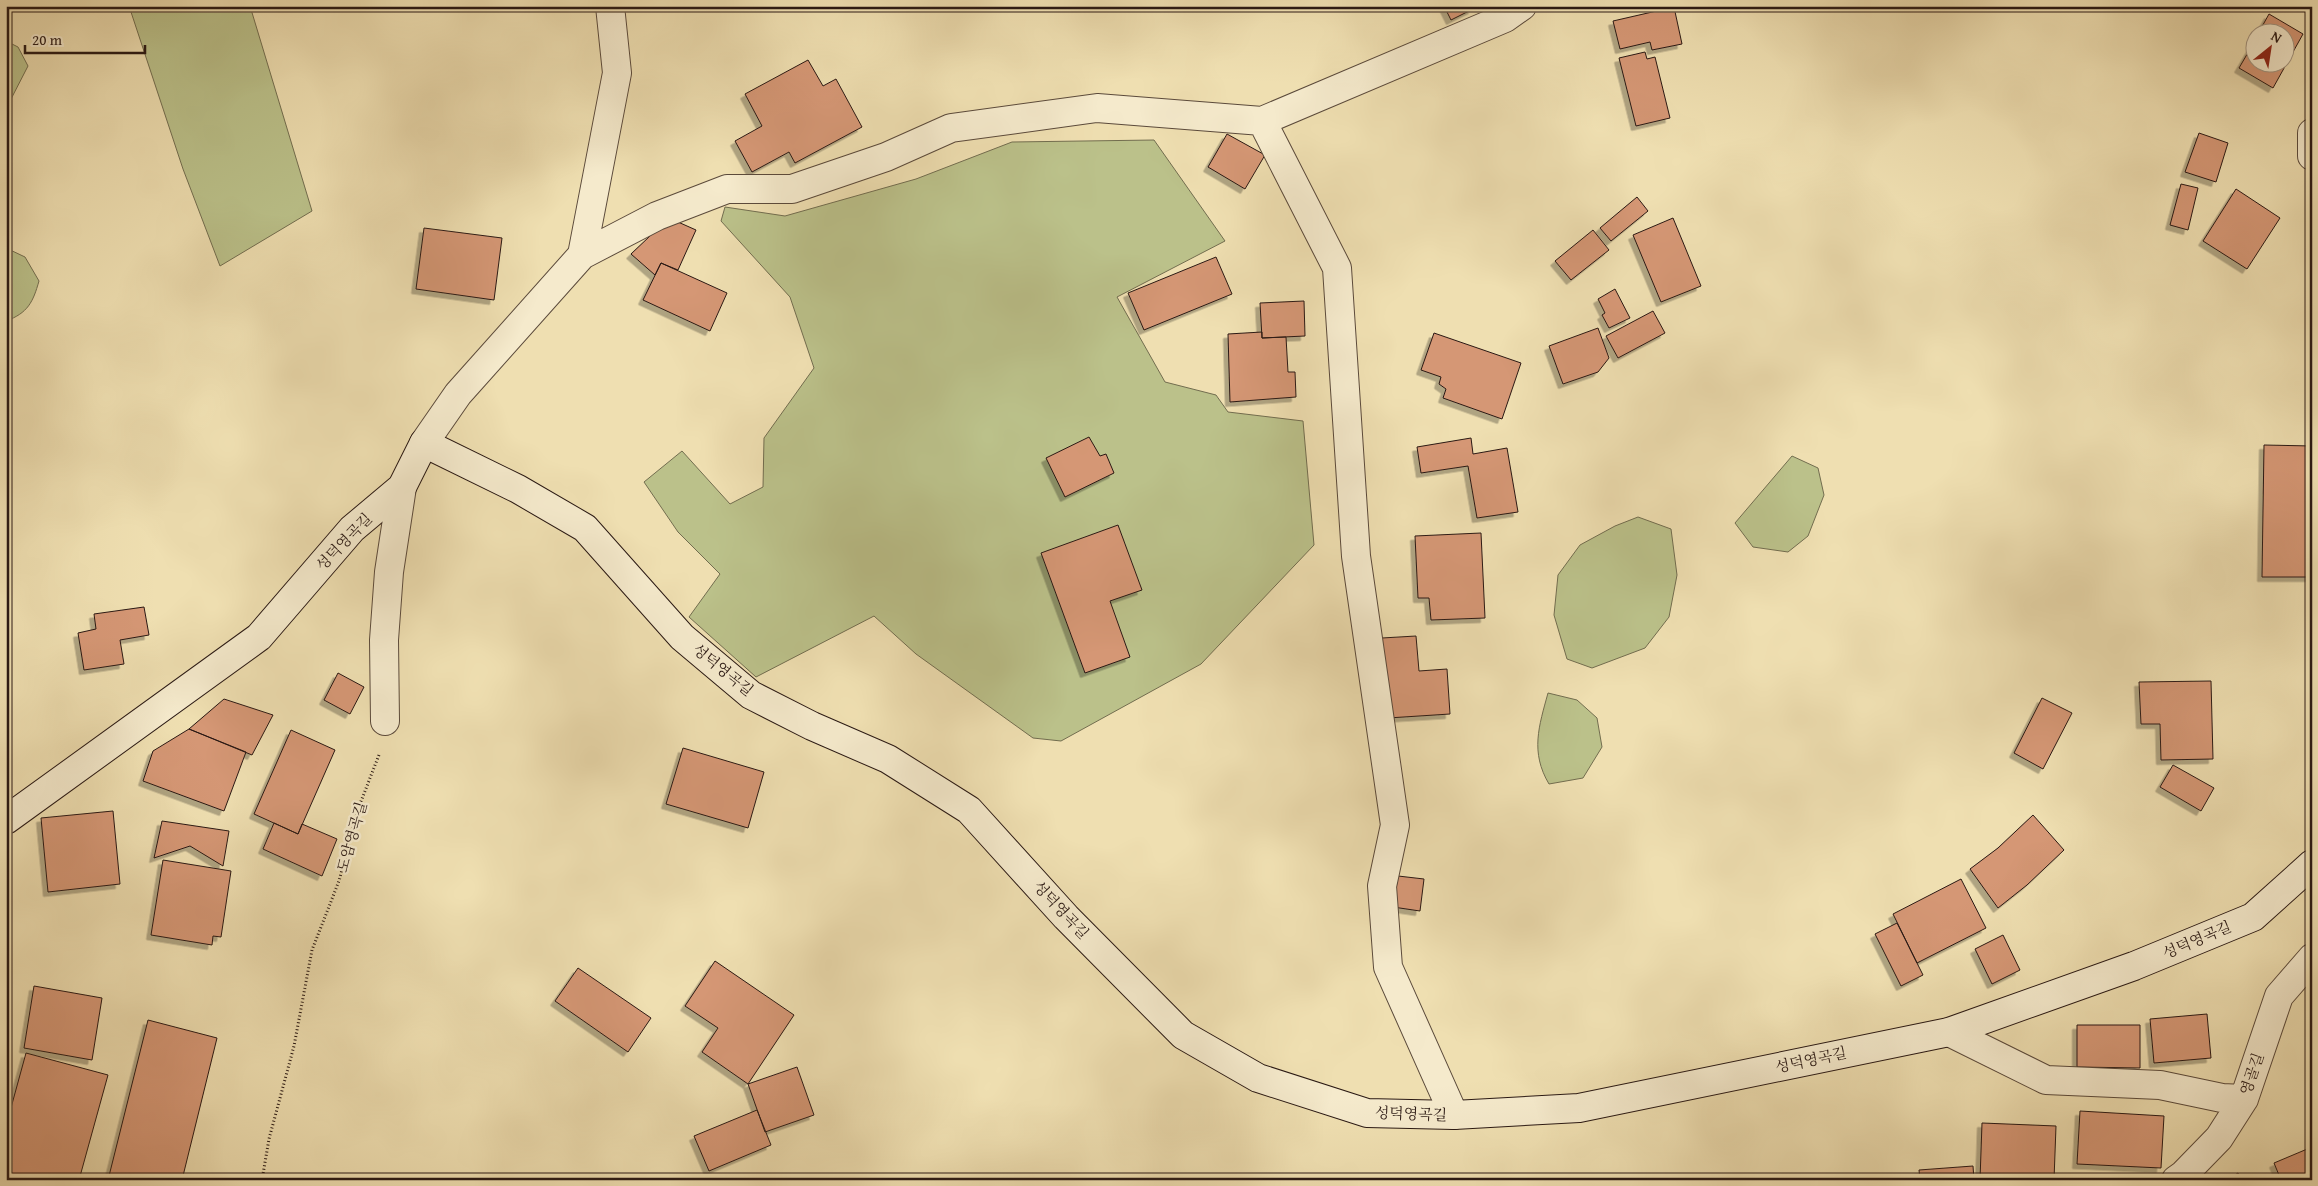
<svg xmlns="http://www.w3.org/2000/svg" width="2318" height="1186" viewBox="0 0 2318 1186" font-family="'Gentium Book Plus','Noto Serif KR',serif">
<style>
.green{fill:#bbc18a;stroke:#726d4f}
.building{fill:#d59774;stroke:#2a1914;filter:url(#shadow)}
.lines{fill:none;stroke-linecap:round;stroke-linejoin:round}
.street-casing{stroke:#5b4a3b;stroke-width:30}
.secondary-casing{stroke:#2a1914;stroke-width:30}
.path{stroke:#2a1914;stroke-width:3;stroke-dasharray:1 2.5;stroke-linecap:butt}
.street{stroke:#f5eacc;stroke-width:28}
.secondary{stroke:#f5eacc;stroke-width:28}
.labels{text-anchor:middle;stroke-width:5;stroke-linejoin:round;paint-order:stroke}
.street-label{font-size:15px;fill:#2a1914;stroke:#f5eacc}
</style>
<defs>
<filter id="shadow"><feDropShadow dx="-4.5" dy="4.5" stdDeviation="0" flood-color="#0004"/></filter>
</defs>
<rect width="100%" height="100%" fill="#efdfb1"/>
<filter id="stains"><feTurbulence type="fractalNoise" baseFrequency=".004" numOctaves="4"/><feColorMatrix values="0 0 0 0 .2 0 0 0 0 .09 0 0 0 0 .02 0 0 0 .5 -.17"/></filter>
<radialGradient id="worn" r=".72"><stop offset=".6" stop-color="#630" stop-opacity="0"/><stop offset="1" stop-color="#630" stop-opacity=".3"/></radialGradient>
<path class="green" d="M129,6h121l62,205 -92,55 -37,-97z
M6,41l12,6 10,19 -18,35h-4z
M1154,140l71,101 -108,56 48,85 51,13 12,17 75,9 11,124 -113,119 -140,77 -28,-3 -117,-84 -42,-38 -118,61 -67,-60 31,-43 -42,-42 -34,-50 38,-31 48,53 33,-17 1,-49 50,-70 -24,-71 -69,-76 4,-14 60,9 131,-37 96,-37z
M6,248l19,9 14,24c-6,21 -11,32 -33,40z
M1792,456l26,12 6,27 -16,41 -20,16 -35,-5 -18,-24z
M1638,517l33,12 6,46 -8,42 -24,31 -53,20 -25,-9 -13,-44 4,-40 22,-30 35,-19z
M1548,693l29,7 20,18 5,29 -19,31 -34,6c-19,-32 -10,-58 -1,-91z"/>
<path class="building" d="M1444,6h27l2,3 -22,11z
M1674,7l8,37 -30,6 -2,-8 -30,7 -7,-28z
M2269,14l34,20 -30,54 -34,-20 17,-29v23h30v-30h-27z
M1645,52l2,7 8,-2 15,61 -34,8 -17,-68z
M808,60l15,26 13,-7 26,48 -67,36 -6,-11 -37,20 -17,-31 27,-15 -17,-32z
M2199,133l29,10 -12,39 -31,-10z
M1227,134l38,21 -20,34 -37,-22z
M2181,184l17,4 -10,42 -18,-5z
M2236,189l44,29 -33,51 -44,-28z
M1637,197l11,14 -37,30 -11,-13z
M669,218l27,12 -18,40 -17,-7 -6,12 -24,-21z
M1673,218l28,68 -40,16 -28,-67z
M424,228l78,10 -8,62 -78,-11z
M1593,230l16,20 -38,30 -16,-19z
M1216,257l16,37 -88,36 -16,-37z
M661,263l66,30 -17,38 -67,-31z
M1615,289l15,29 -21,10 -7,-13 3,-2 -7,-14z
M1304,301l1,35 -43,2 -2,-35z
M1653,311l12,22 -47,25 -12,-22z
M1598,328l11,30 -11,14 -35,12 -14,-38z
M1262,332v6l24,-1 2,35h7l1,25 -66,5 -2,-68z
M1434,333l87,30 -19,56 -59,-21 3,-9 -7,-5 2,-7 -20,-7z
M1089,437l11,19 6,-2 8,19 -49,24 -19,-39z
M1471,438l2,16 34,-6 11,64 -41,6 -9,-52 -47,7 -4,-26z
M2264,445l48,1v131h-50z
M1118,525l24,65 -32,11 20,56 -45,16 -44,-120z
M1481,533l4,85 -54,2 -2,-22h-11l-3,-62z
M144,607l5,28 -29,5 4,24 -40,6 -6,-37 18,-4 -2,-15z
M1416,636l3,35 28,-2 3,45 -62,4 -6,-80z
M338,673l26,14 -14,27 -26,-14z
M2211,681l2,78 -52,1 -1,-36h-19l-2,-42z
M2042,698l30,15 -29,56 -29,-16z
M224,699l49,16 -21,40 -63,-26z
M189,729l57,23 -22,59 -81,-30 10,-30z
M291,730l44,20 -37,84 -44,-20z
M683,748l81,24 -16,56 -82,-24z
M2173,765l41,23 -13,23 -41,-24z
M113,811l7,73 -72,8 -7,-74z
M2033,815l31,35 -37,35 -29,23 -28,-39 28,-21z
M162,821l67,10 -6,35 -33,-20 -36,12z
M274,823l24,11 4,-10 35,15 -15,37 -59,-27z
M163,860l68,11 -10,66 -8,-1 -1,9 -61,-10z
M1398,876l26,3 -4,32 -27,-4z
M1961,879l25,49 -69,35 -24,-49z
M1897,923l26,52 -22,11 -26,-52z
M2003,935l17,35 -28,14 -17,-35z
M715,961l79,54 -46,69 -46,-32 16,-24 -33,-22z
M578,968l73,50 -23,34 -73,-51z
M34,986l68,12 -10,62 -68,-12z
M2207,1014l4,44 -57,5 -4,-44z
M148,1020l69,18 -35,142h-74z
M2077,1025h63v43l-63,-1z
M26,1053l82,22 -29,105h-73v-54z
M797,1067l17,48 -49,17 -17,-48z
M757,1110l14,35 -62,26 -15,-35z
M2080,1111l84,5 -3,52 -84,-4z
M1982,1123l74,3 -2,54h-74z
M2312,1147v33h-31l-7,-17z
M1973,1166l1,14h-54l-1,-10z
M2238,1173l4,7h-15z"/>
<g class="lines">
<defs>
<path id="street" d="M2312,133v23
M582,255l35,-182 -7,-67
M424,443l34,-49 124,-139 75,-39 70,-27h65l94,-32 65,-29 146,-20 165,13
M385,721l-1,-81 5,-68 13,-85
M1949,1032l97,48 114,5 62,13 22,1
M1454,1115l-66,-148 -6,-81 13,-61 -39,-269 -19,-288 -75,-147 243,-103 17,-12
M2176,1180l7,-5 36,-37 25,-39 35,-103 33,-38"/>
<path id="secondary" d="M6,820l253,-183 93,-108 50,-42 22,-44 94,46 67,39 97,109 69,58 61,31 76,33 81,51 97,107 117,118 75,43 109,35 87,2 125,-7 370,-76 185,-66 119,-49 59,-53"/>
</defs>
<use href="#street" class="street-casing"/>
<use href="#secondary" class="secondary-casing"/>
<path class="path" d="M262,1180l7,-41 25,-93 18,-96 27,-69 19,-72 21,-54"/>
<use href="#street" class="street"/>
<use href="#secondary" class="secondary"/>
</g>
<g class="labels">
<g class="street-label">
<text transform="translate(344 542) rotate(-46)" y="5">성덕영곡길</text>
<text transform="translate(723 670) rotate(39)" y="5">성덕영곡길</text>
<text transform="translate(352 837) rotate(-74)" y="5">도암영곡길</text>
<text transform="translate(1061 910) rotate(47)" y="5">성덕영곡길</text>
<text transform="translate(2197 940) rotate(-23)" y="5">성덕영곡길</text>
<text transform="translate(1811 1060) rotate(-12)" y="5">성덕영곡길</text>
<text transform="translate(2252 1074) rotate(-71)" y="5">영골길</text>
<text transform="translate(1411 1114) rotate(2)" y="5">성덕영곡길</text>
</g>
</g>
<rect width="2318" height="1186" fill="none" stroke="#efdfb1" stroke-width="25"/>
<rect x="8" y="8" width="2303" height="1171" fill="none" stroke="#2a1914" stroke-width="2.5"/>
<rect x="12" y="12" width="2293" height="1161" fill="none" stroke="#2a1914"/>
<g transform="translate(2270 48) rotate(30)"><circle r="24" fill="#f5eacc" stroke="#a49682"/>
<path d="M0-4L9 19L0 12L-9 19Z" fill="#8f2418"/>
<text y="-8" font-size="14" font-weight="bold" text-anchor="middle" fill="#2a1914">N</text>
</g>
<path d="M25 45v8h120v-8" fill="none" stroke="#2a1914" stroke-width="2.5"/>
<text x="32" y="45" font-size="15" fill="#2a1914" stroke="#f5eacc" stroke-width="4" paint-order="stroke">20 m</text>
<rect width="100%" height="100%" filter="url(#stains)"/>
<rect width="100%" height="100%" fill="url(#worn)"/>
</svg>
